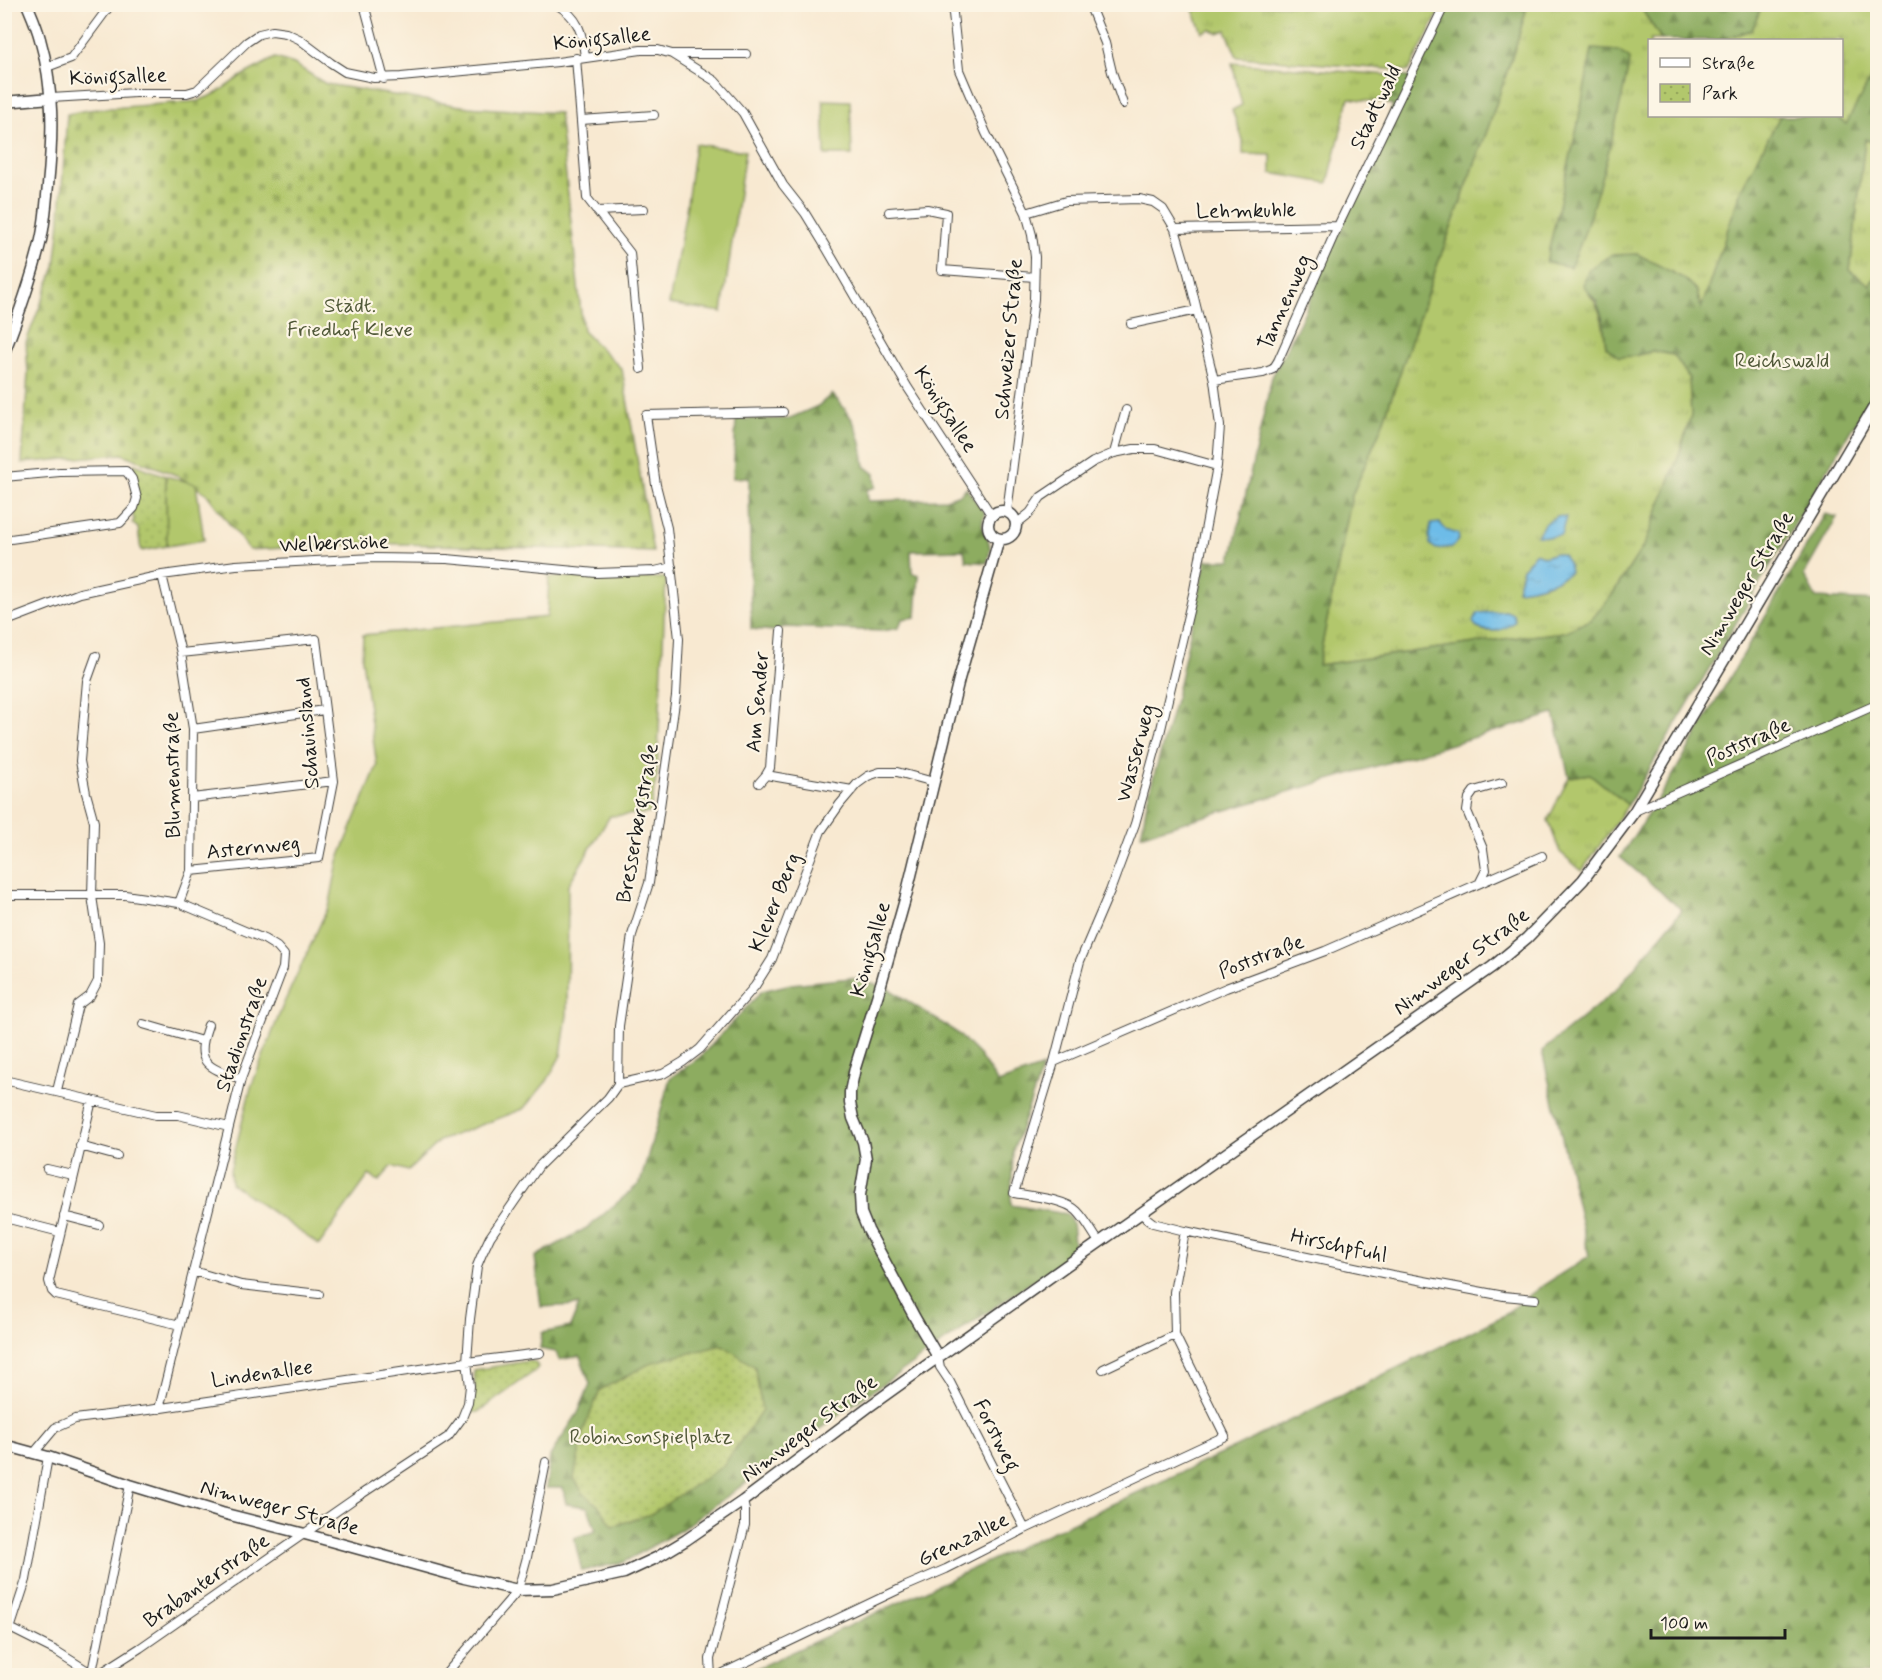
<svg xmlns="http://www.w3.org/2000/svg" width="1882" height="1680" viewBox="0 0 1882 1680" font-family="Mynerve,sans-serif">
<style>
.grass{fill:url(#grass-tufts);stroke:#677244;stroke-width:1.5;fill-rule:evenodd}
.forest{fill:url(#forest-firs);stroke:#54643e;stroke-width:1.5}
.cemetery{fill:url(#cemetery-stones);stroke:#677244;stroke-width:1.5}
.park{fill:url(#park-dots);stroke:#677244;stroke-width:1.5}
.pitch{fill:#b2c76c;stroke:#677244;stroke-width:1.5}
.water{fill:url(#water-ripples);stroke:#446c82;stroke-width:1.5}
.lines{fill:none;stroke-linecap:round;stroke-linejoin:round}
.street-casing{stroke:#3d3b37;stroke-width:10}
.secondary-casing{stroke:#3d3b37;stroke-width:13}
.street{stroke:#fff;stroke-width:8}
.secondary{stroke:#fff;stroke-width:10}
.labels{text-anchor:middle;stroke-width:4.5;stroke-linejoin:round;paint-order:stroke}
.street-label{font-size:21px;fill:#1c1c1c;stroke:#fcf5e5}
.park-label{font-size:21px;fill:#505838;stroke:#fcf5e5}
</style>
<defs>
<pattern id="grass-tufts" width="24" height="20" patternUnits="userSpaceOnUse" patternTransform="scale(1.5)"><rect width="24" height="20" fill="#b2c76c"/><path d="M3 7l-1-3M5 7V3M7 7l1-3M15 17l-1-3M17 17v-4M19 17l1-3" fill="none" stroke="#98aa5d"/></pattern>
<pattern id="forest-firs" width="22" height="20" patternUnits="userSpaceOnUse" patternTransform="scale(1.5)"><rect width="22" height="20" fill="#8dac60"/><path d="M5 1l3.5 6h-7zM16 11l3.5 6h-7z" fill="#728b4e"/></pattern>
<pattern id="cemetery-stones" width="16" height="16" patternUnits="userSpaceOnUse" patternTransform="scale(1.5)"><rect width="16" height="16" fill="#b2c76c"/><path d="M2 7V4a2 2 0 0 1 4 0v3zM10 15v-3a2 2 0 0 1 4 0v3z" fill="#98aa5d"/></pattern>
<pattern id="park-dots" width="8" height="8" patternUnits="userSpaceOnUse" patternTransform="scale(1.5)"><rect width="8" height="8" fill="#b2c76c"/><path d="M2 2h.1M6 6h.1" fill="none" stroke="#98aa5d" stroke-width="1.8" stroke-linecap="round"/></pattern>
<pattern id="water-ripples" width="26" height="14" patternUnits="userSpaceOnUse" patternTransform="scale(1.5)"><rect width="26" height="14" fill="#6dbce8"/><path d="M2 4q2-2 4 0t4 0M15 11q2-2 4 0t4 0" fill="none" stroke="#5ea1c6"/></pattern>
</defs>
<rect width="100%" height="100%" fill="#fcf5e5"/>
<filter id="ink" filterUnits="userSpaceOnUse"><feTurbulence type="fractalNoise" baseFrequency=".0167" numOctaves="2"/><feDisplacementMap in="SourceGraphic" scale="12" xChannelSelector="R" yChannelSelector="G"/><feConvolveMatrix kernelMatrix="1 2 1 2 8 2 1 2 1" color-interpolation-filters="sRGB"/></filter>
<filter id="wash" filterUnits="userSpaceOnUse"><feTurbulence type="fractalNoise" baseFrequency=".008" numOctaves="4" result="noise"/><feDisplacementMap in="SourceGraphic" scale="24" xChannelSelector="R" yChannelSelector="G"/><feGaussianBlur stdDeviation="1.35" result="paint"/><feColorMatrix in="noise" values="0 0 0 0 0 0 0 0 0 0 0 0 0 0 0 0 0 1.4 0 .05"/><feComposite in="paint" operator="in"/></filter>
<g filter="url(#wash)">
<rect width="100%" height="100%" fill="#f8e9d1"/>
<path class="grass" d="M1532,4l107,1 23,35h-12v76h130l-39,74 -40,120 -4,-19 -14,-13 -46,-24 -48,40c13,15 15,34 17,53l29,9 17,-5 22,4 15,22 2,38 -12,40 -33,87 -34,53 -21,25 -27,12 -60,7 -186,26 34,-170 29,-67 54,-157 53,-143 28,-83 11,-38zM1535,553l10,4 10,-4 15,19c-16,12 -33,16 -53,18l6,-22zM1506,611l-8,20h-12l-9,-3 1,-15z
M1191,5h252l-34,66 -172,-14 -11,-27 -8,3 -8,-4 -8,3z
M1762,5h115v62l-31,58 -10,-9h6v-76h-124l34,-10z
M1232,63l169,13 -17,27 -35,-5 -21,85 -57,-10v-18l-28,-1v-14l-11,-30 10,-5z
M1865,139l11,5 1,-2v131l-7,12 -20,-14z
M1590,774l38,31 -46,66 -22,-19 -12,-32 21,-43z"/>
<path class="forest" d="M1451,5h81l-5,2 -11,38 -28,83 -53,143 -54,157 -29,67 -34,170 186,-26 60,-7 27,-12 21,-25 34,-53 33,-87 12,-40 -2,-37 -15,-23 -22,-4 -17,5 -16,1 -13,-10 -3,-27 -6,-18 -14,-17 6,-16 22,-14 26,-1 46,24 14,13 4,18 40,-119 39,-74h56l10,8 31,-57v75l-1,2 -11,-5 -15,132 20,14 7,-12v113l-249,419 -38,-31 -21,3 -15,-63 -413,121 7,-38 28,-100 30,-137h25l41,-183 28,-55 72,-163 21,-54 -9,-2 17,-27 12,2z
M1639,5h123l-10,25 -34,10h-56z
M1592,49l26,2 12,8c-9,44 -19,87 -32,130 -8,26 -15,53 -28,78l-24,-5 31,-134z
M832,394c23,24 29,39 33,72l10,8 1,13 -9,3 1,11 78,-2 14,-5 6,-6 19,25c-8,21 4,18 5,35 0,5 -2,10 -3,15l-21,-2 -2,-11 -53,1 1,22 7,2 -3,42 -14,2 -3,9 -17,3 -98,-4 -9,4 -24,-2 -2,-152 -16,1 3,-59h52l30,-13z
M1825,514l12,3 -33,58 12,23 62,3 -1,1074 -1137,1 496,-229 265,-130 38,-29 50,-32 -47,-205 73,-60 67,-81 -62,-53 52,-80z
M851,978l35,9 70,45 23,23 19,28 45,-16 -30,84 -2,54 56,9 5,9 3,29 -214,147 -179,130 -58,33 -42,9 -8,-33 22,-7 -8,-24 -22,-3 -3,-16h-17l4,-32 28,-43 12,-29 -10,-28 -21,4 -3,-8 -16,-3 2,-16 28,-6 9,-22 -38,2 -6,-50 55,-31 50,-43 30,-105 30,-21 62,-66 29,-7z"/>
<path class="cemetery" d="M275,58l19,6 32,20 141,23 92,6 24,218 39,38 31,183 -282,-9 -122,7 -43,-57 -30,-18 -54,-21 -100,9 6,-90 -2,-31 29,-75 4,-35 8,-118 20,-4 111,-9 17,-7 28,-19z"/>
<path class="park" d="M134,464l32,12 1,70 -26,5 -3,-23 -6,-5 2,-3c-4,-13 1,-40 0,-56z
M723,1345l32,22 7,44 -39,55 -72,48 -38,12 -14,-20 -16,-13 -9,-15 10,-49 16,-39 53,-28z
M528,1361l7,1 3,5 -3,4 -57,41 -9,1 6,-24 -1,-19z"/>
<path class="pitch" d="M823,100l27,1 2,54h-27z
M695,144l50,7 -23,161 -53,-8 17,-93z
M166,476l30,8 8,56 -37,6z
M549,577l117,1 -9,196 -7,39 -40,3 -42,69 -1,130 -6,40 -14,26 -24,28 -84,32 -31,30 -16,-5 -13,15 -10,-6 -50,70 -88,-62 -1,-13 21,-83 32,-82 47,-102 8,-42 39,-95 -15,-107 1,-24 184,-18z"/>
<path class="water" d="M1557,516l9,1 -5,18 -12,2 -12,-1 7,-12z
M1440,523l6,7 12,4 1,5 -7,8 -16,2 -6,-5 -1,-9 2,-11z
M1535,553l10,4 10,-4 8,2 5,8 2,9c-16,12 -34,16 -53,18l6,-22z
M1506,611l7,3 2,7c-12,11 -23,12 -38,7l-4,-6 5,-9z"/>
</g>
<g filter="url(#ink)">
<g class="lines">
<defs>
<path id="street" d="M364,4l20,75
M556,4c23,14 26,27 29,53
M952,4l7,66 27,63 40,80 6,22 3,22 -1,42 -27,213
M1089,4l16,39 7,29 11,32
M673,54h73
M576,58l11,140 43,55 11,116
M47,67l24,-9 40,-54
M51,98l85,-5h51l10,-3 50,-48 12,-8 13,-3 14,2 13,6 32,24 14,9 29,6 27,-1 157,-15 83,-12h17l14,4 43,27 28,32 40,72 22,28 22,36 81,139 84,128
M581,120l73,-5
M597,211l47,-2
M889,212l38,-3 19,4 -4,57 92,7
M1026,213l40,-12 73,-2 14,3 10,7 12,20 163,-3
M1131,324l66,-14
M1214,380l49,-7 10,-4 5,-8 60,-135 107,-222
M1114,453l12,-43
M4,477l56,-5 66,-1 6,8 5,19 -3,10 -14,15 -116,17
M1016,524l14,-11 11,-16 52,-35 21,-9 20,-4h21l62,17
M162,575l19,78 12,76 -2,142 -12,32
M4,622l76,-29 82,-18 74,-10 137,-7 74,1 149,14 59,-2 17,-4
M181,653l135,-14 18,142 -15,77 -128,13
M193,729l131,-19
M766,775l4,-7 11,-137
M759,783l7,-8 86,15
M192,798l142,-17
M1635,811l243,-107
M1480,882l6,-12 -3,-21 -16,-38 2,-13 5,-7 28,-8
M4,895h121l54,8 85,36 13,8 7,8 -1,13 -42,111 -82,330
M143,1024l59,17
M208,1025c-14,39 -1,42 33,54
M1054,1062l172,-74 99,-37 217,-95
M4,1080l152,35h22l51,12
M618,1084l45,-10 20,-12 17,-13 55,-63 17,-27 49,-128 19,-27 17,-20 11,-8 12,-4h17l37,10
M57,1091l21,-86 12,-9 8,-15 1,-38 -7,-47 2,-74 -8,-29 -6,-32 7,-80 9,-25
M92,1100l-43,181 3,10 4,4 124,30
M80,1146l37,10
M47,1169l26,6
M1140,1213l13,10 32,8 207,44 112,21 31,3
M64,1216l35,9
M5,1218l55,14
M1099,1242c-7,-10 -13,-22 -22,-31 -12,-12 -46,-15 -63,-18l40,-131 26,-101 30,-70 25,-67 25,-91 34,-143 23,-124 3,-40 -6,-46 -26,-107 -13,-44
M193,1271l48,14 78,9
M938,1357l2,10 10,15 75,147
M1103,1369l72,-34
M34,1453l21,-25 20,-9 73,-9 319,-48 73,-9
M4,1625l52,26 38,24
M11,1626l15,-46 22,-123
M92,1672l38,-187
M96,1676l44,-28 214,-149 94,-62 14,-19 6,-15 2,-17 -3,-24 3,-43 7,-53 5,-12 8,-17 49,-71 69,-68 10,-14 1,-58 7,-48 6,-43 17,-52 27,-187 3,-57 -12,-111 -11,-43 -10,-70 137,-3
M444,1676l74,-86 9,-33 19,-95
M711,1676l-1,-17 35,-134v-15l-2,-9
M717,1676l187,-89 42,-18 79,-40 200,-93 -50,-101 -1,-43 11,-61"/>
<path id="secondary" d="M4,102l47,-4
M4,353c14,-36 27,-72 36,-109 5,-19 6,-40 8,-59 5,-49 6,-98 -8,-146 -3,-12 -8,-23 -13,-35
M988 525a14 14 0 1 1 28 0a14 14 0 1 1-28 0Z
M938,1357l-23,-39 -47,-88 -7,-17 -1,-18 6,-36 -3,-17 -10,-24 -3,-15v-11l5,-24 26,-84 25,-88 53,-217 40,-140
M4,1445l44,12 82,28 92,28 83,21 159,44 54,12 35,-1 71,-16 32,-15 30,-18 57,-39 124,-93 200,-143 425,-298 35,-29 56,-58 51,-68 244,-412"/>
</defs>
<use href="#street" class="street-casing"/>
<use href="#secondary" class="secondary-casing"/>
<use href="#street" class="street"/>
<use href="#secondary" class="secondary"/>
</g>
</g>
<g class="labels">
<g class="street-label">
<text transform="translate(602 38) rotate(-6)" y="7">Königsallee</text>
<text transform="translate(118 76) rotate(-2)" y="7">Königsallee</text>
<text transform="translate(1375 107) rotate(-64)" y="7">Stadtwald</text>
<text transform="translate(1246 210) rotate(-1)" y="7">Lehmkuhle</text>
<text transform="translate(1284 302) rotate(-66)" y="7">Tannenweg</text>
<text transform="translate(1008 339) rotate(-85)" y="7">Schweizer Straße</text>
<text transform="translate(946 409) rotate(57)" y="7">Königsallee</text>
<text transform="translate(334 543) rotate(-2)" y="7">Welbershöhe</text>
<text transform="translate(1746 583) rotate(-59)" y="7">Nimweger Straße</text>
<text transform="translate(757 702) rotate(-85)" y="7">Am Sender</text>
<text transform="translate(307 733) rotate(-95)" y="7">Schauinsland</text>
<text transform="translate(1748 741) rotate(-24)" y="7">Poststraße</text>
<text transform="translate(1135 753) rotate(-75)" y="7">Wasserweg</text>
<text transform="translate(172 775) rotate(-91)" y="7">Blumenstraße</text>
<text transform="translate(637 823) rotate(-80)" y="7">Bresserbergstraße</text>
<text transform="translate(253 847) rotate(-6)" y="7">Asternweg</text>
<text transform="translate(774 902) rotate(-68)" y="7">Klever Berg</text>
<text transform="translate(870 949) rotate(-74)" y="7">Königsallee</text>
<text transform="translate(1261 956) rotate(-21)" y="7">Poststraße</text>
<text transform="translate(1461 961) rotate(-37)" y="7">Nimweger Straße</text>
<text transform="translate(241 1034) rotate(-71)" y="7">Stadionstraße</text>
<text transform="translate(1339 1245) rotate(12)" y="7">Hirschpfuhl</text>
<text transform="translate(262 1373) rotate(-8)" y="7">Lindenallee</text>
<text transform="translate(809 1428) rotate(-37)" y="7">Nimweger Straße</text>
<text transform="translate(997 1435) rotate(63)" y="7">Forstweg</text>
<text transform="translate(280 1507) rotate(15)" y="7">Nimweger Straße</text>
<text transform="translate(963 1539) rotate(-26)" y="7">Grenzallee</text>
<text transform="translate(206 1580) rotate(-35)" y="7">Brabanterstraße</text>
</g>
<g class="park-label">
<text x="350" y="312">Städt.<tspan x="350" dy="24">Friedhof Kleve</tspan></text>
<text x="1782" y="367">Reichswald</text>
<text x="651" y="1443">Robinsonspielplatz</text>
</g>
</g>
<rect width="1882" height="1680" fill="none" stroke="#fcf5e5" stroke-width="24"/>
<rect x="1648" y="39" width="195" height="78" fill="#fcf5e5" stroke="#a29e95" stroke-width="1.5"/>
<rect x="1660" y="58" width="30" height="9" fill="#ffffff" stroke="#a29e95" stroke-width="1.5"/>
<text x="1702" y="69" font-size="18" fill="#1c1c1c">Straße</text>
<rect x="1660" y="84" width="30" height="18" fill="url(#park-dots)" stroke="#a29e95" stroke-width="1.5"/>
<text x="1702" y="99" font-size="18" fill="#1c1c1c">Park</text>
<path d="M1651 1629v9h134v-9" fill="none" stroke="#1c1c1c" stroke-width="3"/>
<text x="1660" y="1629" font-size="18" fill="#1c1c1c" stroke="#fcf5e5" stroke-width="4.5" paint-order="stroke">100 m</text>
</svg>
